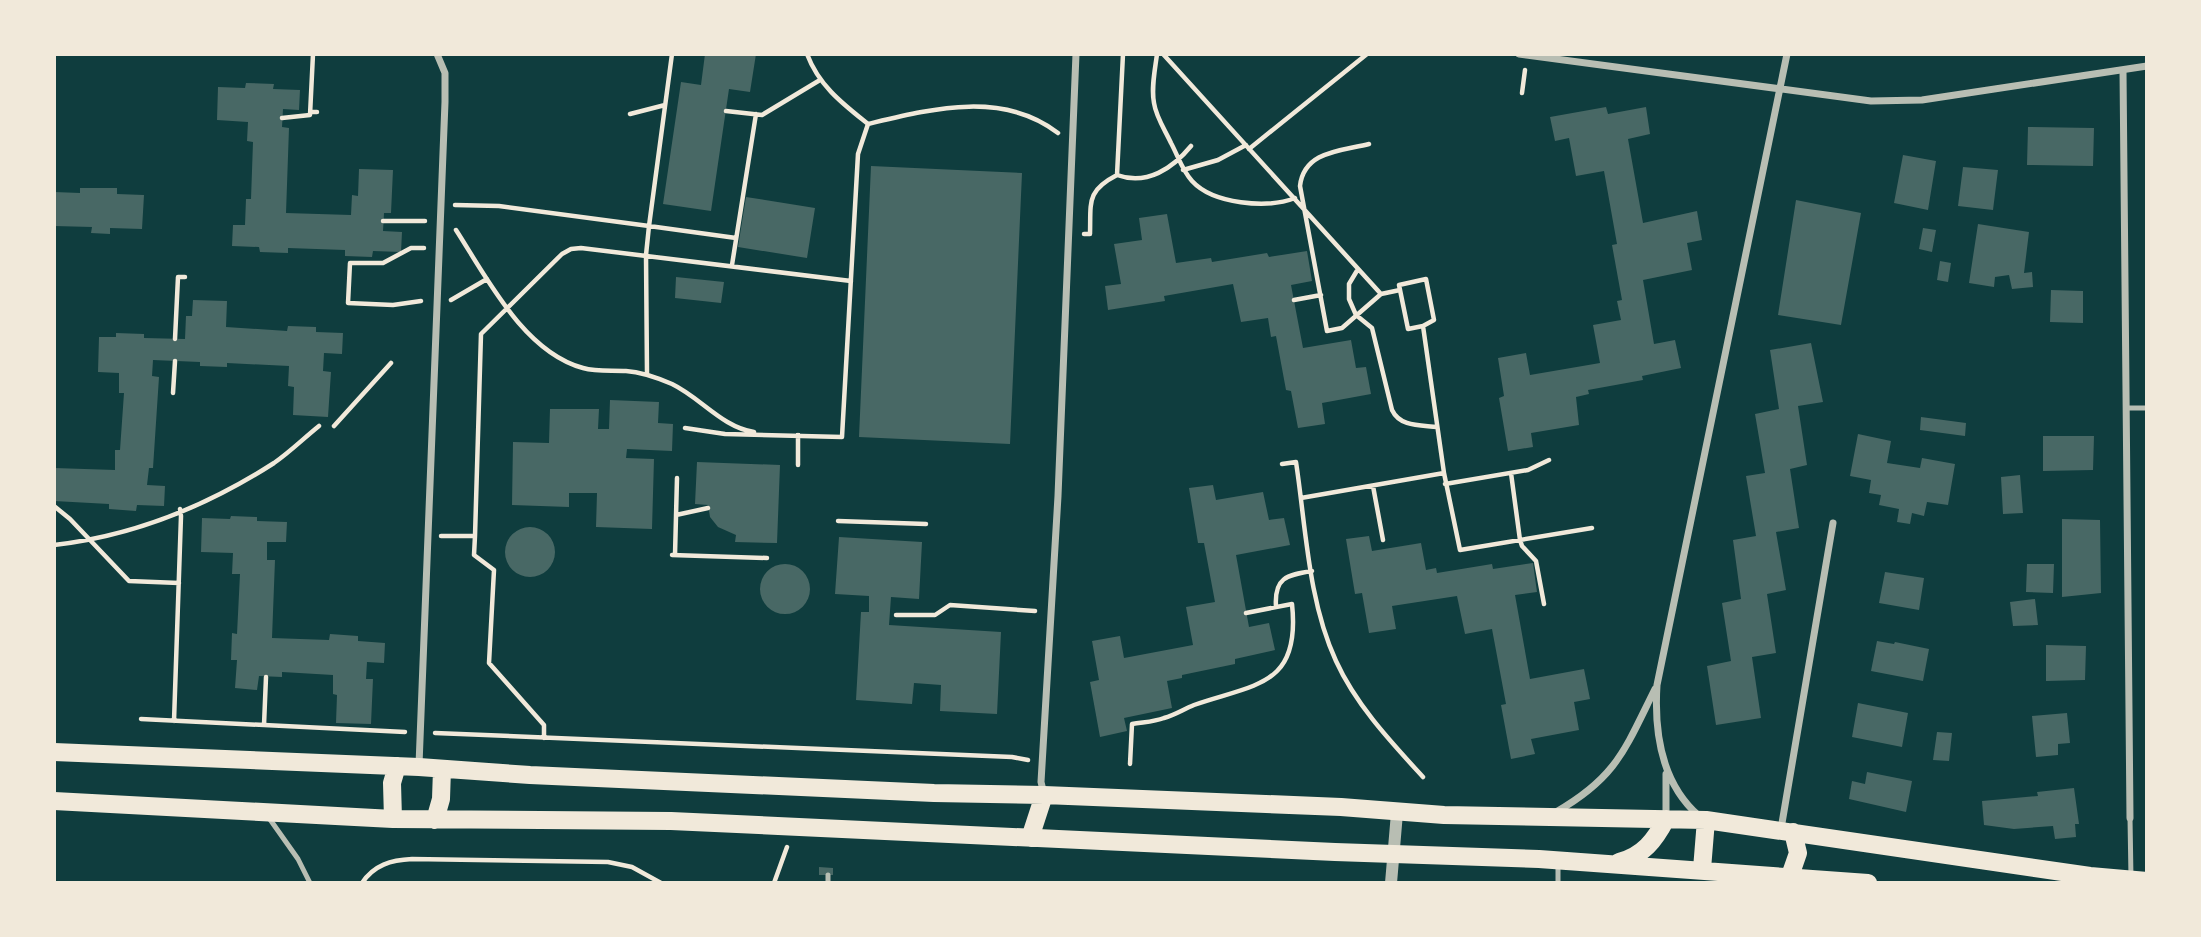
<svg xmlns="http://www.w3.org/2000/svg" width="2201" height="937" viewBox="0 0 2201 937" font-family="Signika,sans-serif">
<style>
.building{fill:#486865}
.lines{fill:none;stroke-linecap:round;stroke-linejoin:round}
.path{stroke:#f1e9da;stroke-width:4.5}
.service{stroke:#b8beb3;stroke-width:5}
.minor{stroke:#b8beb3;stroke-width:7}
.tertiary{stroke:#b8beb3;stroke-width:12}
.primary{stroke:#f1e9da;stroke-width:18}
</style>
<rect width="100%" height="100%" fill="#0f3d3e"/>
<path class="building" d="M705,54h51l-6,38 -21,-3 -18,122 -48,-7 18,-122 20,3z
M246,83l28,1 -1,5 27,1 -1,20 -16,-1 -1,18 7,1 -3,85 65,2 1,-20 6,1 1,-27 34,1 -2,43h-7l-1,18 19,1 -1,20 -28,-1 -1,6 -27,-1v-6l-57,-2v5l-28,-1 -1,-5 -27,-1 1,-21h12l1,-26h5l2,-57 -6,-1 1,-19 -31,-2 1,-33 27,1z
M1606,107l2,7 38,-7 4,27 -22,5 15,84 54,-12 5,29 -15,3 5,27 -49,10 11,64 21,-4 6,28 -39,8 1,4 -55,10 1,4 -13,3 3,28 -48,8 2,14 -25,4 -9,-53 5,-2 -6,-38 28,-5 4,22 70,-12 -7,-38 28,-5 -4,-19 5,-1 -10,-55 5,-1 -13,-73 -28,5 -7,-38 -14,3 -5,-24z
M2028,127l66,1 -1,38 -66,-1z
M1903,155l33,6 -8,49 -34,-7z
M871,166l151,7 -12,271 -151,-7z
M1963,167l35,3 -5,40 -35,-4z
M80,188h37v6l27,1 -2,34 -32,-1v6l-19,-1 1,-6 -38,-1v-34l26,1z
M746,197l69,11 -8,50 -69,-11z
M1796,200l65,13 -20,112 -63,-10z
M1167,214l9,49 35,-5 1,4 55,-9 2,4 38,-6 5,30 -21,4 12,63 48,-8 5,28 10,-1 5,27 -49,9 3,21 -27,4 -7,-37 -5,-1 -10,-54 -5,1 -3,-19 -27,4 -8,-38 -69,12 1,5 -57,9 -3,-24 16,-2 -7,-40 28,-4 -3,-22z
M1978,224l51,8 -5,41 8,-1 1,15 -21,2 -3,-14 -14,2 -1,10 -25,-4z
M1923,228l13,2 -4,22 -13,-3z
M1940,261l11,2 -3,19 -11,-2z
M676,277l48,5 -3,21 -46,-5z
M2051,290l32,1v32l-33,-1z
M193,300l34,1 -1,26 61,4 1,-5 28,1v5l27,1 -1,21 -18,-1 -1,18 8,1 -3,45 -35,-2 1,-28 -6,-1 1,-20 -62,-3v4l-27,-1v-4l-47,-2 -1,16 7,1 -6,91h-4l-2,17 18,1 -1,20 -27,-1 -1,6 -27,-2v-5l-55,-3v-33l61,2v-20h5l4,-57h-5v-20l-21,-1 1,-35h17v-4l28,1v4l41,1 1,-23h6z
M1811,343l12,59 -25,4 9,59 -17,4 9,59 -23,4 10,58 -19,4 9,59 -24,4 9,61 -45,7 -9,-59 24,-5 -9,-58 19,-4 -8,-59 23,-4 -10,-60 19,-3 -10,-59 24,-5 -9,-59z
M610,400l49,2 -1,21 15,1 -1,27 -45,-2 -1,9 28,1 -2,70 -56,-2 1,-34h-28v14l-57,-2 1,-63 36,1 1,-34h49l-1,20h11z
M1921,417l45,6 -1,13 -45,-6z
M1858,434l33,7 -4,22 33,5 2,-10 33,6 -7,41 -21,-3 -3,14 -12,-3 -2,11 -13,-2 2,-13 -20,-4 2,-10 -12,-2 2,-13 -21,-4z
M2043,436h51l-1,34 -50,1z
M697,462l83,3 -3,78 -42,-1 1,-7 -18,-8 -8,-10 -2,-12 -13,-1z
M2020,475l3,38 -20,1 -2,-37z
M1213,485l3,15 47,-8 6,28 15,-2 6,27 -54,10 13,72 20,-4 6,27 -40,9v5l-53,11v3l-15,3 5,27 -48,10 3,13 -27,6 -10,-55 9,-2 -7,-39 28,-5 4,22 69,-13 -7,-38 29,-5 -11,-59h-6l-9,-55z
M231,516l26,1v4l30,1 -1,20h-19v18h8l-3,78 57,2 1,-6 28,2v5l27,2 -1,20 -17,-1 -1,17h7l-2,45 -35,-1 1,-28 -4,-1v-19l-51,-3v5l-23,-1 -2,14 -22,-2 2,-28h-6l1,-27 5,1 3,-60h-8l1,-21 -32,-1 1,-34 28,1z
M2062,519l38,1 1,73 -39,4z
M505 552a25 25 0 1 1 50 0a25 25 0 1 1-50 0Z
M1369,536l3,15 49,-8 5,27 10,-2 1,5 55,-9 1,5 40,-6 4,29 -22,3 15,84 54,-10 6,30 -16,3 5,28 -48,9 4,15 -24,5 -10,-54 5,-1 -14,-75 -27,5 -8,-38 -65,10 4,23 -27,4 -7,-40 -7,1 -9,-55z
M839,537l83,5 -3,57 -28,-2 -2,28 112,7 -4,82 -57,-3 1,-26 -27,-2 -2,21 -56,-4 5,-88h8v-16l-34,-2z
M2027,564h27l-1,29 -27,-1z
M760 589a25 25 0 1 1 50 0a25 25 0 1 1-50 0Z
M1885,572l39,6 -5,32 -40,-7z
M2035,599l3,26 -25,1 -3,-24z
M1877,641l17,3 1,-2 34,7 -6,32 -52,-10z
M2046,645l40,1 -1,34 -39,1z
M1858,703l50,10 -6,34 -50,-10z
M2067,713l3,30 -12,1v11l-22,2 -4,-41z
M1937,732l15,1 -3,28 -16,-1z
M1867,772l45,9 -6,31 -57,-13 3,-18 13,3z
M2074,788l5,36h-4l1,13 -21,2 -2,-13 -39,3 -30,-4 -2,-24 56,-5 -1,-4z
M819,867l14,1v7h-14z"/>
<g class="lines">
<path class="path" d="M672,54l-23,172 87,12
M807,54c12,32 36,50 61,70 63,-15 134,-34 190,9
M1157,54c-2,16 -6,34 -3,49 2,14 11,27 17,40 7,13 11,27 21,38 21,23 75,28 103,17
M1163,54l218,240 19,-4
M1522,93l3,-23
M726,111l36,4 58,-35
M310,112h7
M630,114l35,-9
M282,118l28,-3 3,-61
M1369,144c-28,7 -65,7 -69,42l27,145 15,-3 39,-34
M1249,149l118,-95
M1183,170l35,-10 28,-15
M1117,175c30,11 56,-7 74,-29
M455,205l44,1 150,20 -3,29 1,119
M383,221h42
M456,230c31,48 68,122 127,138 14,4 29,2 43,3 16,1 32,7 46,13 29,14 50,43 82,48
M1084,234h6c1,-32 -4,-43 27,-59l6,-121
M732,265l24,-151
M1358,269l-9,15v15l7,16 16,13 20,82c8,17 28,15 45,17
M451,300l36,-21
M1294,300l27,-5
M421,301l-28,4 -45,-2 2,-40h33l28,-15h13
M175,339l3,-62h7
M173,393l2,-32
M334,426l57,-63
M685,428l40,6 117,3 16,-283 10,-30
M1282,464l14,-2c10,66 12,138 40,199 20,44 55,81 87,116
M798,465v-30
M1444,473l16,77 132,-22
M1511,473l9,67 2,6 14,15 8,43
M1445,484l83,-14 21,-10
M1373,486l10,54
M1301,498l143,-25 -21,-147 -15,3 -9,-44 27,-6 8,41 -11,6
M54,506l16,13 59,62 50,2
M676,515l32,-7
M838,521l88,3
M441,536h34l-1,19 20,15 -5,93 55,62v13
M475,536l6,-202 81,-80 9,-5 10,-1 270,33
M54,545c79,-9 153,-39 220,-82 16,-11 30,-25 45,-37
M672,555l95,3
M675,555l2,-77
M1276,607c-2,-29 10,-32 36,-36
M896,615h39l15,-10 85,6
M141,719l264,13
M174,721l7,-205 -1,-7
M264,725l2,-48
M435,733l577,24 16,3
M1130,764l2,-40c11,-2 22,-2 32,-6 11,-3 20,-9 30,-13 60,-21 107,-18 98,-101l-46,9
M362,883c12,-18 29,-23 50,-24l196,3 24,5 29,16
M774,883l13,-36"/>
<path class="service" d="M2126,408h21
M269,818l29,41 12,24
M2130,818l1,60
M1558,865v18
M828,883v-8"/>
<path class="minor" d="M1519,54l352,47 51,-1 225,-34
M2123,70l7,748
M419,765l26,-663v-29l-8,-19
M1666,774v44
M1044,794l-3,-12 17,-286 18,-442
M1556,812c61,-35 69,-63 99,-123
M1699,816c-38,-33 -45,-83 -42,-131l130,-631
M1781,829l52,-306"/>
<path class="tertiary" d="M1391,883l6,-70"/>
<path class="primary" d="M54,752l365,15 111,8 404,18 110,2 297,12 103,8 262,5 384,56 57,5
M54,801l339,18 278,2 664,31 204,7 329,24
M393,819l-1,-36 5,-17
M435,820l6,-21 1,-30
M1030,838l14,-43
M1619,862c24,-6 36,-22 47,-43
M1702,869l4,-49
M1790,876l8,-23 -5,-21"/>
</g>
<rect width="2201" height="937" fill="none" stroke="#f1e9da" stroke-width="112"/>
</svg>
